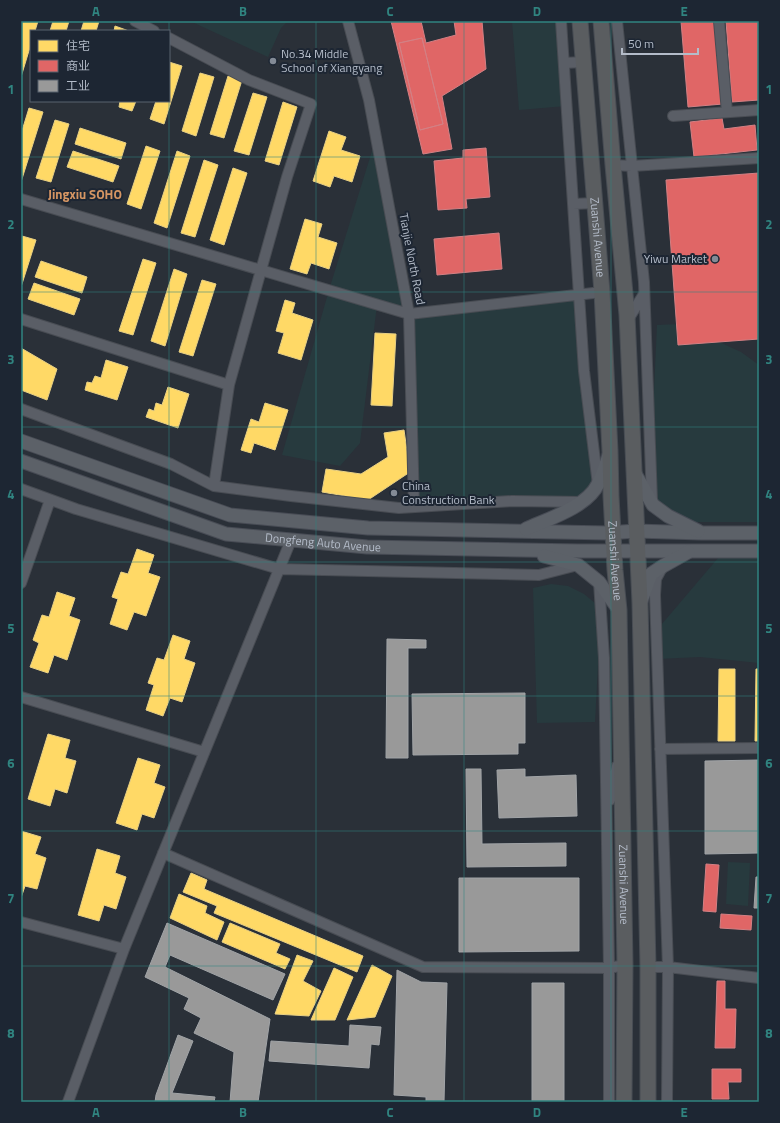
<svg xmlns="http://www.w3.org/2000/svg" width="780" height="1123" viewBox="0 0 780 1123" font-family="'Titillium Web','Noto Sans SC',sans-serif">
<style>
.green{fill:#273a3e}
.homes{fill:#ffd966;stroke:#e8d084}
.shops{fill:#e06666;stroke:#d38084;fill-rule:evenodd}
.industry{fill:#999;stroke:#a1a4a7}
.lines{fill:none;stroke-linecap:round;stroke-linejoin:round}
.minor-casing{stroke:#484c53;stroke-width:12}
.major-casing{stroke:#484c55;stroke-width:15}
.highway-casing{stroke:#474c53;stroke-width:17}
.minor{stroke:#5a5e66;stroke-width:10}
.major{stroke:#5c6168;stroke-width:13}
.highway{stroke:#5a5d60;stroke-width:15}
.grid{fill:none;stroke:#308480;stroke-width:1;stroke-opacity:0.55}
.poi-dot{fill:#848b96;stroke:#1d2633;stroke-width:1.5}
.labels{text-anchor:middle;stroke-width:4;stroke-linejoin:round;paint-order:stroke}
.poi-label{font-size:12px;fill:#b4bcc9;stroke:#1d2633;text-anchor:start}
.street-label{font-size:12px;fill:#b4bcc9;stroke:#1d2633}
.neighbourhood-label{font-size:13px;font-weight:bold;fill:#d59563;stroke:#1d2633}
.neatline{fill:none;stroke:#308480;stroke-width:1.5}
.grid-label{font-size:13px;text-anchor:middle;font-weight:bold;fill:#308480}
</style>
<rect width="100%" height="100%" fill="#2a3038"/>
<path class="green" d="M190,21h98l-7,7 -13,29z
M512,21h48l6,85 -47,4z
M376,138l33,176 169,-19 20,190 -15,17 -169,5 -5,-193 -32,-9 -17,138 -20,23 -58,-11 47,-165z
M680,324l61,28 18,13v157h-80l-28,-27 -1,-16 7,-154z
M724,551h35v112l-59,-6 -43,2 -1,-28z
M551,584l17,2 16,8 17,14 -6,114 -58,1 -4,-135z
M728,862l22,1 -2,43 -22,-2z"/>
<path class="homes" d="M22,21h16l-3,10h-4v13l-10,33v-51z
M53,21h16l-3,10h-16z
M84,21h15l-3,10h-15z
M115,26l14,5h-15z
M169,62l13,4 -18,58 -14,-5 6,-18h13z
M200,73l14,4 -18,59 -14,-5z
M228,76l14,4 -18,58 -14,-4z
M253,93l14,4 -18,58 -15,-4z
M120,101h16l-4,10 -13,-4z
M283,102l14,5 -18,58 -14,-4z
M29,108l14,4 -22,70v-48z
M55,120l14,4 -18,58 -15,-4z
M80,128l46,15 -5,16 -46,-15z
M329,131l17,6 -5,13 19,6 -8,26 -18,-6 -4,11 -17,-6z
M146,146l14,5 -19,58 -14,-5z
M73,151l46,15 -6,16 -46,-15z
M177,151l13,5 -23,72 -13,-5z
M204,160l14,5 -23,72 -14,-4z
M233,168l14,5 -23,72 -14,-5z
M305,219l17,5 -4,13 19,6 -8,26 -18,-6 -4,11 -17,-5z
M22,236l14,4 -15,47v-49z
M143,259l13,4 -23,72 -14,-4z
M41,261l46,16 -5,16 -47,-16z
M174,269l13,5 -22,72 -14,-5z
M202,280l14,4 -23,72 -14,-4z
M34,283l46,16 -6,16 -46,-16z
M285,300l10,3 -3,10 21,7 -12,40 -23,-7 6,-20 -8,-2z
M375,333l21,1 -4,72 -21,-1z
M21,348l36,21 -10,31 -26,-10z
M106,360l22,7 -11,33 -32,-10 2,-8 5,1 3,-7 6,2z
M168,387l21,7 -11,34 -32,-11 3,-8 5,2 2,-8 6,2z
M265,403l23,7 -13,40 -21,-7 -3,10 -10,-3 10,-31 8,3z
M404,430l6,42 -42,28 -46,-8 4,-23 35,5 27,-17 -4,-24z
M137,549l17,6 -6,18 12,4 -14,39 -12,-4 -7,18 -17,-6 8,-25 -6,-2 9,-25 7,2z
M57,592l18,6 -6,18 11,4 -13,40 -13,-5 -6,18 -18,-6 9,-24 -6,-3 9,-25 7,2z
M173,635l17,6 -6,18 11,4 -13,39 -12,-4 -7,18 -17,-6 8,-25 -6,-2 9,-25 7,2z
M719,669h16v72h-17z
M756,669h3v72h-4z
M48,734l22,6 -5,18 11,3 -9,32 -12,-4 -5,17 -22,-7z
M138,758l22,7 -6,18 11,4 -11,31 -12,-4 -5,16 -21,-7z
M21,831l20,6 -6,17 11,4 -9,31 -12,-3 -4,12z
M97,849l23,7 -5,17 11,4 -10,32 -12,-4 -5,16 -21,-6z
M191,873l16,7 -3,9 159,67 -6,16 -143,-59 3,-7 -34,-14z
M179,894l28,12 -2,7 19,9 -7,18 -47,-22z
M230,923l50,21 -4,9 14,6 -5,10 -63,-27z
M297,955l16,6 -10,20 18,10 -12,25 -34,-2z
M372,965l20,11 -17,41 -28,3z
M334,968l19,9 -18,43h-24z"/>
<path class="shops" d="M391,21h30l5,22 30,-8 -2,-14h28l4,48 -44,27 10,53 -29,5zM422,38l21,86 -23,6 -21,-87z
M681,21h35l7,83 -35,3z
M726,21h33v79l-27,2z
M422,38l21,86 -23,6 -21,-87z
M722,118l2,11 31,-4 2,25 -63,7 -4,-35z
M486,148l4,49 -24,2 1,9 -29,2 -4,-49 29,-3v-8z
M759,173v166l-81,6 -12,-165z
M499,233l3,36 -65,6 -3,-36z
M706,864l13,1 -3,47 -13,-1z
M721,914l31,2 -1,14 -31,-2z
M717,981h8v28h11l-1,39h-20z
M712,1069h29v13h-13l1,17h-17z"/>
<path class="industry" d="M387,639l39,1v8h-18v110h-22z
M525,693v50h-7v11l-105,1 -1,-61z
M759,760v93l-54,1v-93z
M466,769h15l1,75 84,-1v23l-99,1z
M525,769v8l51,-2 1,41 -78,2 -2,-48z
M756,877h3v31h-5z
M459,878h120v73l-120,1z
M167,923l118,51 -12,26 -103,-45 -5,12 105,52 -12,83h-28l4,-50 -40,-19 7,-15 -17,-9 5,-11 -44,-21z
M397,970l24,12 26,1 -3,119h-18v-5l-32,-2z
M532,983h32v119h-68h36z
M350,1025l31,2 -2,18 -8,-1 -2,24 -100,-7 2,-20 78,5z
M178,1035l15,6 -21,52 43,4 -1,5h-59l1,-7z"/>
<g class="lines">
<defs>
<path id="minor" d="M135,21l19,10
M348,21l21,79 40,214 5,193
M561,21l23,350 14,114
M617,21l27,261 8,219
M719,21l8,91
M169,38l80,42 62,24 -24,73 -58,208 -15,101
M564,63l19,-1
M673,116l86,-6
M613,165l19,1 127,-8
M21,199l388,115 193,-22
M573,204l22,-1
M21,319l208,66
M627,321l17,-27
M21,409l150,55 43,22 77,10 108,12 113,-7 71,1
M21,489l55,20 203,60 260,6 39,-10
M663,566l-7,13 -1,16 13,372 -1,135
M599,582l5,76 5,310v134
M21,583l29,-83
M21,697l183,55
M660,749l99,-1
M610,800l7,-34
M163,853l260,114 186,1 16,-3
M21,922l103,27
M648,967h20l91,11
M68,1102l56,-153 167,-409"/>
<g id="major">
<path d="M21,441l209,74 138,13 240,5 28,-2 65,2h58"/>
<path id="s1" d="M21,461l205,73 141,13 212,4h180"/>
<path d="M634,472l19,33 15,11 30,15"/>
<path d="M526,529c22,-10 61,-22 72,-45 5,-9 8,-20 11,-29"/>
<path d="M544,556l34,9 21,17 20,28"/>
<path d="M641,601l10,-27 12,-8 25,-14"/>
</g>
<g id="highway">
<path id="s2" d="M580,21l22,271 8,159 1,45 4,74 4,40 6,355 -1,137"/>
<path d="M601,21l12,144 14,150 13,288 8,364v135"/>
</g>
</defs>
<use href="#minor" class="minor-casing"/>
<use href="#major" class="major-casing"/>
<use href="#highway" class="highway-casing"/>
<use href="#minor" class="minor"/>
<use href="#major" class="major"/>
<use href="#highway" class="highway"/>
</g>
<path class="grid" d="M169,21v1081M316,21v1081M464,21v1081M611,21v1081M21,157h738M21,292h738M21,427h738M21,562h738M21,696h738M21,831h738M21,966h738"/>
<g class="poi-dot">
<circle cx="273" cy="61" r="4"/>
<circle cx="715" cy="259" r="4"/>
<circle cx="394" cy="493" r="4"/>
</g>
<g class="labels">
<g class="poi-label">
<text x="281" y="58">No.34 Middle<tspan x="281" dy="14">School of Xiangyang</tspan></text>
<text x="707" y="263" text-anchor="end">Yiwu Market</text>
<text x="402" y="490">China<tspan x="402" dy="14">Construction Bank</tspan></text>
</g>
<g class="street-label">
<text dy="4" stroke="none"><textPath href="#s2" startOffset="217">Zuanshi Avenue</textPath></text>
<text transform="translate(412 259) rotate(79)" y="4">Tianjie North Road</text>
<text dy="4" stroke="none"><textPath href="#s1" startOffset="315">Dongfeng Auto Avenue</textPath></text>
<text dy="4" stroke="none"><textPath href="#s2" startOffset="541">Zuanshi Avenue</textPath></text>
<text dy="4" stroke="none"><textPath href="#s2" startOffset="865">Zuanshi Avenue</textPath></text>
</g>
<g class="neighbourhood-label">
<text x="85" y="199">Jingxiu SOHO</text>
</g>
</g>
<rect width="780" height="1123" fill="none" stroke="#1d2633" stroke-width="44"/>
<rect x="30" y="30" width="140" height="72" fill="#1d2633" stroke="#59626f"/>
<rect x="38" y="40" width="20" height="12" fill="#ffd966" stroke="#59626f"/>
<text x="66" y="50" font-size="12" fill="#b4bcc9">住宅</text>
<rect x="38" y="60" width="20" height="12" fill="#e06666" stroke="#59626f"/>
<text x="66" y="70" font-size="12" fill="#b4bcc9">商业</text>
<rect x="38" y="80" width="20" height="12" fill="#999999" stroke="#59626f"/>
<text x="66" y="90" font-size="12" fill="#b4bcc9">工业</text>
<path d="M622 48v6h76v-6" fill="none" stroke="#b4bcc9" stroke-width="2"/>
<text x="628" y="48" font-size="12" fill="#b4bcc9" stroke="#1d2633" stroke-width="3" paint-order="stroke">50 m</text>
<rect x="22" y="22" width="736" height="1079" class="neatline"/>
<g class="grid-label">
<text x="96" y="16">A</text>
<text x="243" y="16">B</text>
<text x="390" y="16">C</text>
<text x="537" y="16">D</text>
<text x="684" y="16">E</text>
<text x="11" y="94">1</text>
<text x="769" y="94">1</text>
<text x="11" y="229">2</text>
<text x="769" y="229">2</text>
<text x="11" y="364">3</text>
<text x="769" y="364">3</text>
<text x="11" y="499">4</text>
<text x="769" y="499">4</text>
<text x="11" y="633">5</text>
<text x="769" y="633">5</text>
<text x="11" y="768">6</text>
<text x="769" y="768">6</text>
<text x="11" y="903">7</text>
<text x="769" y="903">7</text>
<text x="11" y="1038">8</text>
<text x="769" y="1038">8</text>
<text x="96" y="1117">A</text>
<text x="243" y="1117">B</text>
<text x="390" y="1117">C</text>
<text x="537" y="1117">D</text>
<text x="684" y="1117">E</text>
</g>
</svg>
